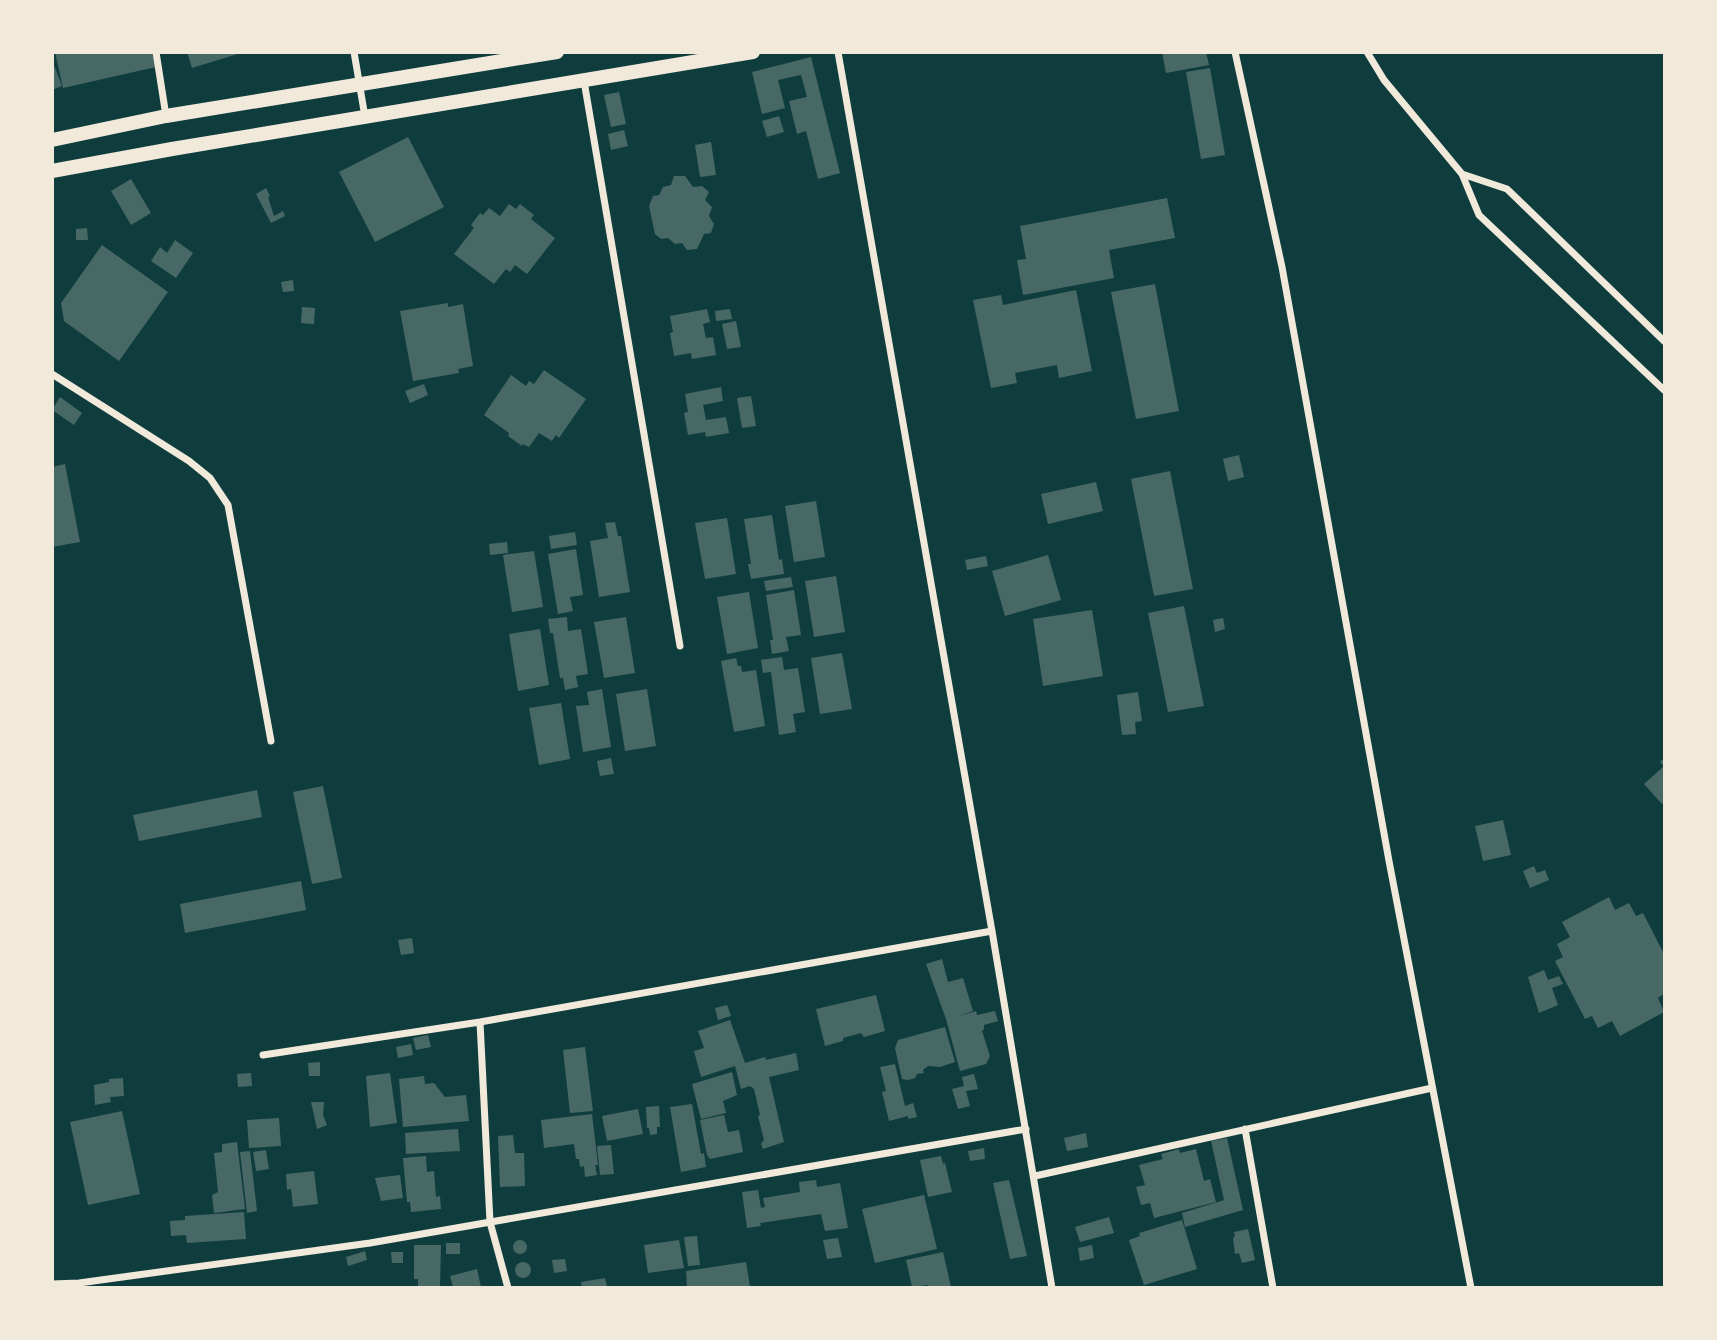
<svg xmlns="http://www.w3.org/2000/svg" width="1717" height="1340" viewBox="0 0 1717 1340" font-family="Roboto,sans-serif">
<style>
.building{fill:#486865}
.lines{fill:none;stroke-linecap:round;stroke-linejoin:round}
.minor{stroke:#f1e9da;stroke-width:7}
.secondary{stroke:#f1e9da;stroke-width:14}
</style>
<rect width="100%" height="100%" fill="#0f3d3e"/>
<path class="building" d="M55,52h98l3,15 -93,21z
M187,52h54v1l-49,15z
M1162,52h44l3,13 -43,8z
M811,57l29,116 -22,6 -12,-48 -9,3 -8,-33 18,-4 -6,-22 -23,5 7,28 -23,6 -10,-42z
M52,60l10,26 -10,4z
M1210,68l15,87 -24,4 -15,-87z
M619,92l7,32 -15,3 -7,-32z
M779,116l5,16 -17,5 -5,-16z
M624,130l4,16 -17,4 -3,-16z
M408,137l36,70 -69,35 -36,-70z
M711,142l5,33 -16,2 -5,-32z
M674,176h11l8,11 9,-1 7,6 -4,8 7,7 -3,9 5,8 -3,9 -7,1 -7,15 -10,1 -5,-7 -7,1 -7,-6 -7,1 -6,-5 -6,-28 4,-10 6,-1 4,-8 8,-2z
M131,179l20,34 -20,12 -20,-34z
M266,188l4,8 -2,1 6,19 9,-5 2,5 -14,7 -15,-29z
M1167,198l8,40 -66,12 5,28 -91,17 -6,-35 9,-1 -6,-33z
M509,204l7,5 4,-5 14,11 -3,4 24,19 -28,36 -12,-9 -5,7 -4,-3 -12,15 -40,-30 20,-26 -3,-3 9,-12 3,2 6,-7 11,8z
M87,228l1,12h-12v-11z
M175,240l18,13 -17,25 -25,-17 9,-14 7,6z
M102,245l66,47 -49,69 -55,-40 -3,-18z
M293,280l1,11 -11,1 -2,-10z
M1155,284l24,127 -43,8 -25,-127z
M1076,290l16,81 -33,7 -2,-13 -42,8 2,10 -26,5 -18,-88 28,-5 2,10z
M448,303v4l15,-3 10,62 -15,3 1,4 -46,8 -13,-70z
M302,307l13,1 -1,16 -13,-1z
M707,309l3,13 -7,2 3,14 7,-1 3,18 -24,4 -1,-6 -17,3 -4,-23 3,-1 -3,-16z
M730,309l2,10 -16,2 -1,-10z
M736,321l5,26 -14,2 -5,-25z
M544,370l42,29 -27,39 -3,-3 -4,6 -13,-8 -10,14 -6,-3 -1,2 -14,-10 1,-3 -25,-18 27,-40 15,11 3,-5 5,3z
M424,384l4,11 -18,8 -5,-12z
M721,387l2,14 -20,4 3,15 20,-3 3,16 -23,4 -1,-5 -17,3 -4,-22 4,-1 -3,-18z
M751,396l5,30 -14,2 -5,-30z
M60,397l22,16 -8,12 -22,-15z
M1239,455l5,22 -16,4 -5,-22z
M65,464l15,78 -28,5v-80z
M1170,471l23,118 -39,7 -23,-117z
M1096,482l7,29 -55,13 -7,-30z
M816,501l9,56 -31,5 -9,-56z
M772,515l7,45 3,-1 2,15 -33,5 -3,-15h3l-7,-45z
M727,518l9,56 -31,5 -10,-56z
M615,522l3,14h3l9,56 -31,5 -9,-56 18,-3 -3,-15z
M575,532l2,13 -26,4 -2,-13z
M507,542l1,11 -18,2 -1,-11z
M576,549l7,46 -13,2 3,14 -15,3 -10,-60z
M534,551l9,56 -31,5 -9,-57z
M1048,555l13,45 -56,16 -13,-45z
M986,556l2,10 -21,4 -2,-10z
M836,576l9,56 -31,5 -9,-56z
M791,577l2,10 -27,4 -2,-10z
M794,590l7,45 -15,2 3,14 -17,3 -2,-14h3l-7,-45z
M749,592l9,56 -31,6 -10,-57z
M1184,606l20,100 -36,6 -20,-99z
M1092,610l11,66 -60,10 -10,-67z
M567,617l1,14 13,-2 7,45 -12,2 2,11 -13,3 -2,-12h-3l-7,-45h-3l-2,-14z
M626,617l9,56 -31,5 -10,-56z
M1223,618l2,11 -10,3 -2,-12z
M540,629l9,56 -31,6 -9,-57z
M842,653l10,56 -32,5 -9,-56z
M782,657l2,13 14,-2 7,44 -12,2 3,18 -17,3 -8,-63 -8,1 -2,-13z
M736,658l2,8h3l1,6 14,-2 9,56 -31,6 -13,-71z
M602,689l9,58 -28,5 -7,-46 13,-1 -2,-13z
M647,689l9,57 -31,5 -9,-57z
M1138,692l4,29 -7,1 1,12 -14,1 -5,-40z
M561,703l9,56 -31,6 -10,-57z
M611,758l3,16 -14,2 -3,-15z
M1664,758v44l-2,2 -18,-20 20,-18 -4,-4z
M323,786l19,92 -30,6 -19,-92z
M257,790l5,27 -123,24 -6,-26z
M1503,820l8,35 -28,6 -8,-35z
M1534,866l3,7 8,-3 4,10 -19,8 -7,-17z
M301,881l5,29 -121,23 -5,-29z
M1609,897l6,13 14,-7 7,13 7,-3 21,41v40l-6,4 6,14 -44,24 -8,-15 -14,7 -6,-12 -7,3 -30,-58 8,-4 -6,-13 13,-7 -8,-15z
M412,938l2,15 -13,2 -3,-15z
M942,959l6,23 15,-4 10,33 -14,5 17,-5 1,4 18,-4 3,10 -14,4v4l-2,2 8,25 -4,8 -26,7 -14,-52 -20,-55z
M1544,970l4,10 11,-4 4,8 -11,4 6,17 -19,8 -11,-36z
M876,995l9,36 -21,6 -3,-4 -18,5v3l-18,5 -9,-37z
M727,1005l4,11 -13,4 -3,-12z
M730,1020l15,43 20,-6 1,3 30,-7 3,17 -30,7 15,65 -21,7 -2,-5 3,-4 -6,-24 2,-1 -6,-26 -4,-3 -9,3 -6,-23 -34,11 -7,-26 10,-3 -6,-17z
M945,1027l10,35 -15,5 -12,-1 -5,4 1,3 -7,1 -2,4 -7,2 -6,-1 -7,-31 3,-8z
M428,1035l3,12 -15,3 -3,-12z
M411,1044l2,11 -15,3 -2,-11z
M585,1047l8,64 -23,2 -7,-63z
M320,1062v14h-11l-1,-13z
M895,1064l10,42 8,-3 4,14 -9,2v-3l-19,5 -7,-29 4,-1 -6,-24z
M732,1072l5,23 -14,6 3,12 -25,6 -9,-35z
M251,1073l1,13 -14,1 -1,-13z
M390,1073l7,50 -27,4 -4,-51z
M974,1074l4,15 -12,2 4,15 -12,3 -6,-20 12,-3 -2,-9z
M424,1076l1,8 9,-1 11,14 21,-2 3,26 -66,6 -4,-48z
M123,1078l1,18 -14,1 1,5 -16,3 -1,-20 15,-3v-3z
M311,1102h13l-1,13 4,10 -10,4z
M692,1104l9,50 3,-1 2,14 -25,5 -11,-65z
M659,1106l1,21h-3v7l-7,1 -1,-7h-2l-1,-21z
M638,1109l5,25 -36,7 -5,-25z
M122,1111l18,83 -52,11 -18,-83z
M592,1114l6,51h-3l2,10 -12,2 -1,-11 -4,1 -1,-8h-3l-2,-15 -30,4 -3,-28z
M724,1115l4,17 11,-2 4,22 -33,7 -3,-4 -7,-35z
M279,1118l2,28 -32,2 -2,-28z
M458,1129l2,22 -54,3 -1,-21z
M1086,1133l2,14 -21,4 -3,-13z
M513,1135l2,18h9l1,33 -25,1 -2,-51z
M1227,1138l16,72 -58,17 -3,-14 42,-13 -13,-59z
M237,1142l8,67 -31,4 -2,-18 6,-3 -4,-39 8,-1v-8z
M611,1145l3,29 -14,1 -3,-29z
M984,1148l1,11 -15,2 -2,-10z
M1179,1149l1,4 16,-4 8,32 6,-2 6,23 -62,16 -4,-15 -9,2 -5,-18 9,-2 -6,-20 24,-6 -2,-5z
M266,1150l3,19 -13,2 -3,-19z
M250,1151l7,60 -10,2 -7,-61z
M426,1156l1,16 7,-1 2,26 4,-1 1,13 -30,3 -1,-10h-3l-4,-44z
M941,1156l2,8 2,-1 7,29 -24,5 -8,-37z
M314,1171l4,33 -25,3 -2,-18 -4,1 -1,-16z
M400,1175l3,23 -22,3 -6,-23z
M816,1180l1,7 23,-4 8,45 -23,3 -4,-17 -61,9 1,3 -14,2 -5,-36 16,-2 3,18 4,-1 -2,-9 37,-6 -1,-10z
M1009,1180l18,76 -17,3 -17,-76z
M924,1195l13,54 -62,14 -13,-54z
M244,1212l2,27 -59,4 -1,-8 -15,1 -1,-15 15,-1v-4z
M1109,1217l5,16 -34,9 -5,-15z
M1182,1220l15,49 -53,16 -15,-45 11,-4 -1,-3z
M1248,1229l7,31 -13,3 -3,-10 -4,1 -2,-16 2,-2 -1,-4z
M697,1236l3,29 -12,1 -4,-29z
M838,1238l4,19 -15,2 -4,-19z
M679,1240l5,28 -36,5 -4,-28z
M513 1247a7 7 0 1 1 14 0a7 7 0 1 1-14 0Z
M446,1243h14v11h-14z
M414,1245h27l-1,42h-22v-8h-4z
M1092,1245l2,13 -14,3 -2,-13z
M365,1251l2,9 -19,6 -2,-9z
M391,1252h12v11h-11z
M943,1252l8,35h-23v-2l-16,2 -6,-27z
M565,1259l2,12 -13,2 -2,-13z
M515 1270a8 8 0 1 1 16 0a8 8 0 1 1-16 0Z
M746,1262l4,25h-63l-1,-16z
M477,1269l4,18h-28l-3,-11z
M605,1278l2,9h-25l-1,-5z"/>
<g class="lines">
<path class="minor" d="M156,52l10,64
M354,52l11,65
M838,52l154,879 60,357
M1235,52l47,215 107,594 82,427
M1367,52l17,28 78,94 17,41 185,175
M584,81l96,565
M1462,174l45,15 157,152
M52,374l137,87 21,17 18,27 43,236
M480,1022l10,200 18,66
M263,1055l217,-33 512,-91
M1245,1129l28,159
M1035,1176l397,-88
M52,1284l27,-1 291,-40 656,-114"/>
<path class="secondary" d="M52,140l114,-24 391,-64
M52,171l120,-22 581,-97"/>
</g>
<rect width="1717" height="1340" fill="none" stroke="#f1e9da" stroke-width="108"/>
</svg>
